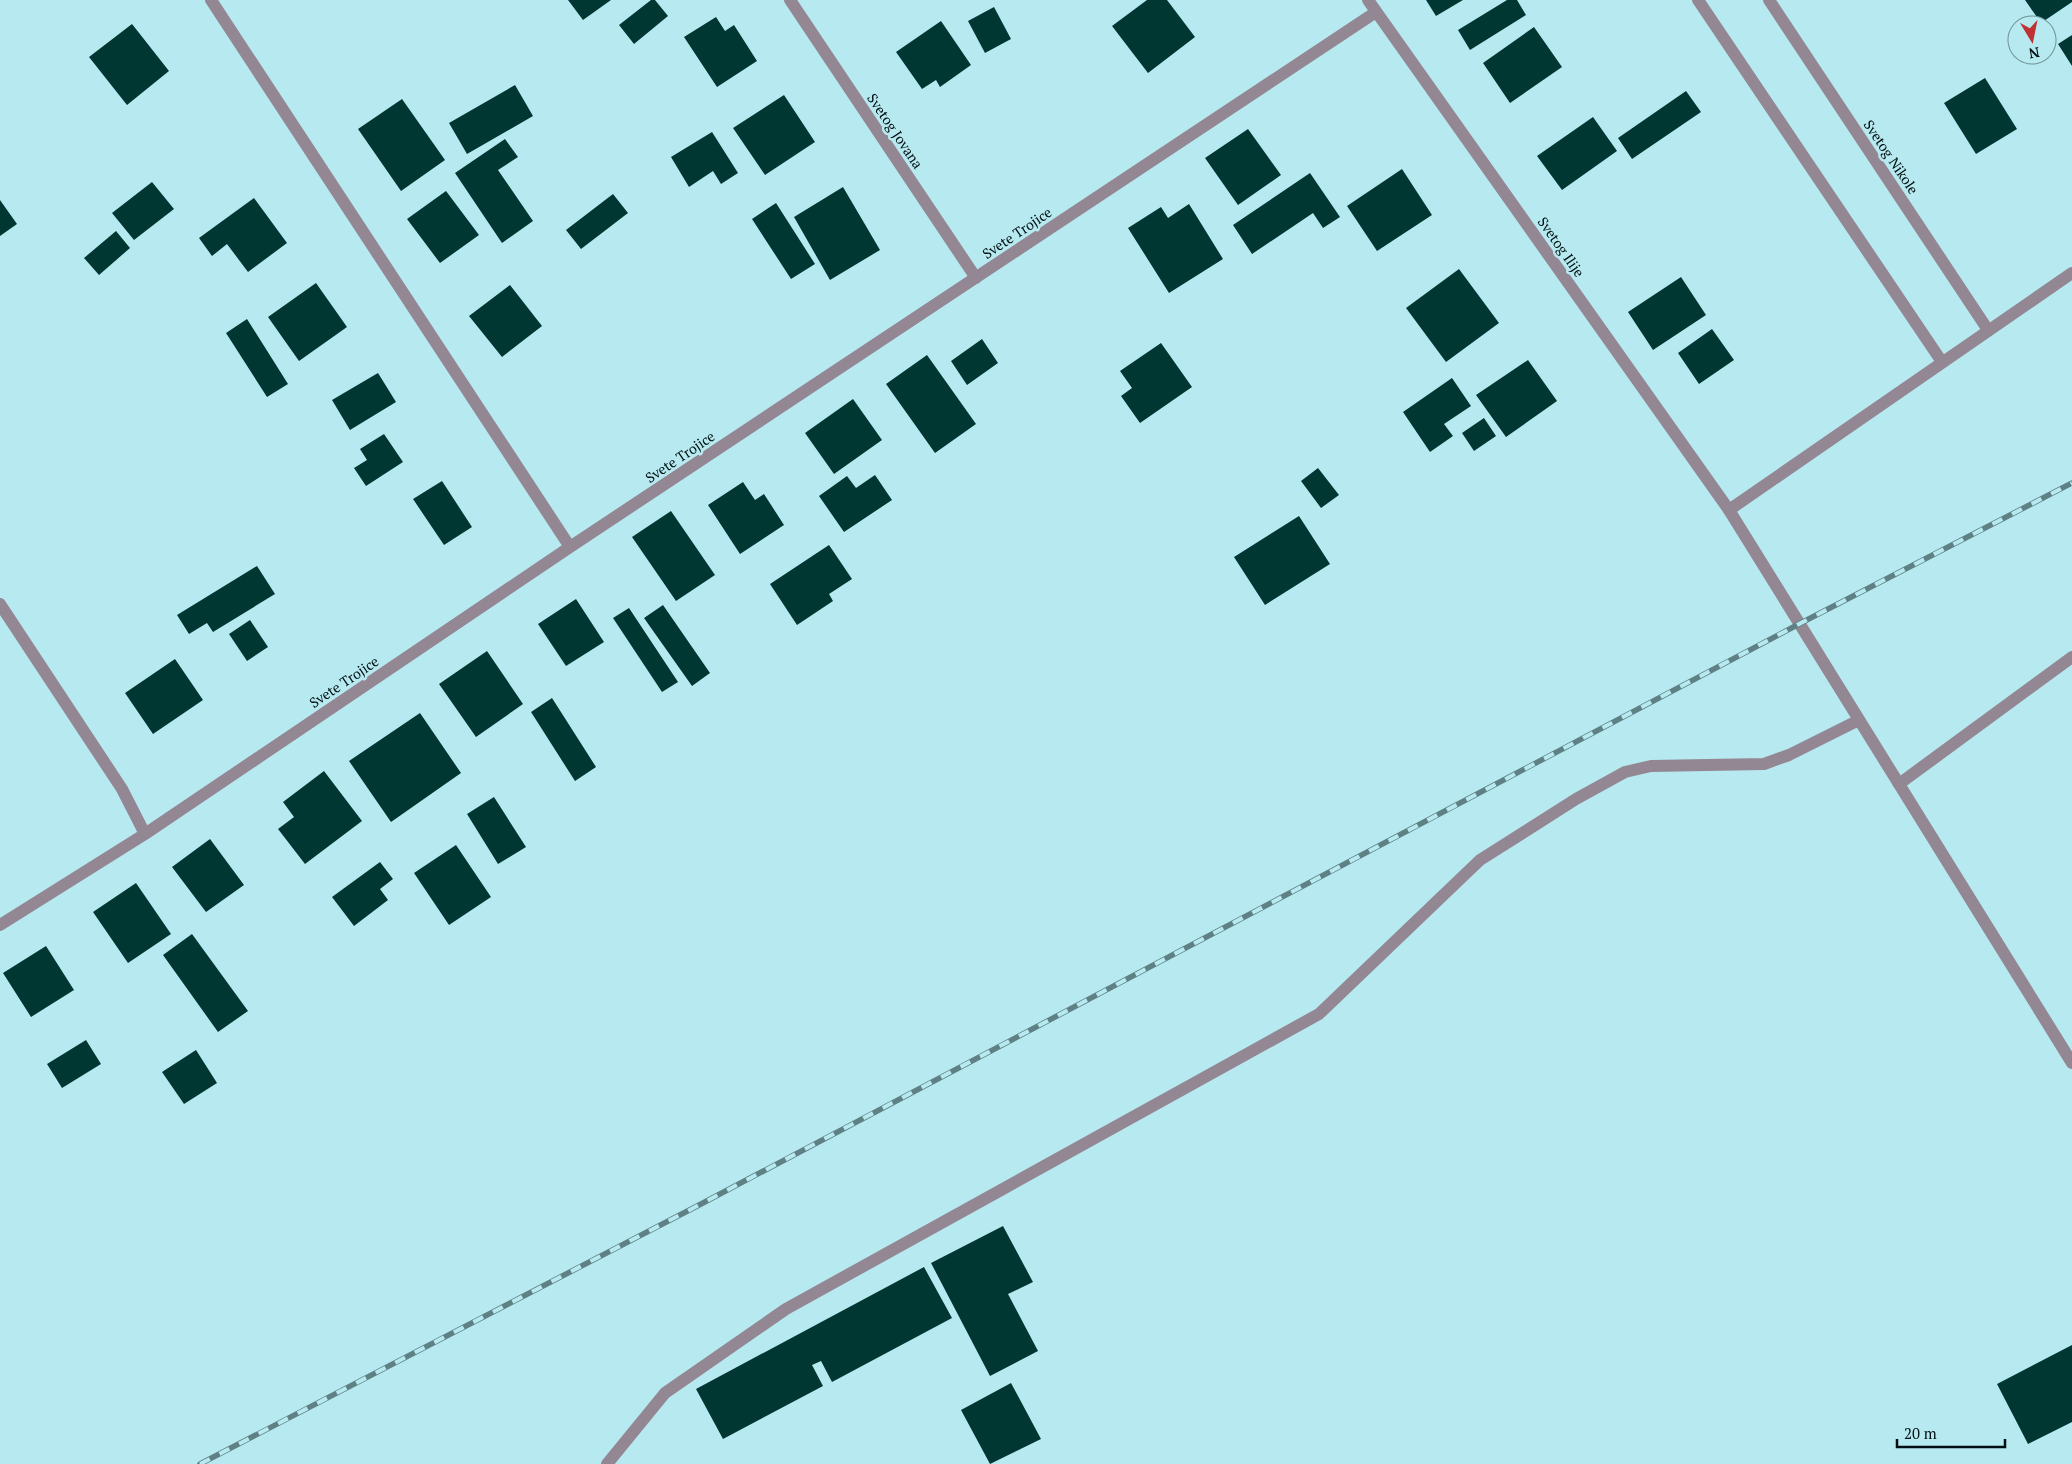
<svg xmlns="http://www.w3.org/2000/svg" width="2072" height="1464" viewBox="0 0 2072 1464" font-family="'PT Serif',serif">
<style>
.building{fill:#013732}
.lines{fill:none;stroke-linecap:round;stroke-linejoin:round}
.minor{stroke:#948794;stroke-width:12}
.tertiary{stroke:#948794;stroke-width:12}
.rail-casing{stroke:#5f8185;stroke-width:5.5}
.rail{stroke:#b7eaf0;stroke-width:4;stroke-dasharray:11;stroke-linecap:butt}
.labels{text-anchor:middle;stroke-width:5;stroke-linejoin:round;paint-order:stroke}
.street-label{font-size:14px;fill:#000f11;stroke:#b7eaf0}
</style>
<rect width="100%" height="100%" fill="#b7eaf0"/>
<path class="building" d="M568,0h43l-28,20z
M651,0h4l13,16 -34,28 -15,-19z
M1147,0h20l28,37 -47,36 -36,-47z
M1426,0h37l-27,16z
M1507,0h10l9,15 -56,35 -12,-20z
M2025,0h47v2l-31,21z
M994,7l17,32 -26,14 -17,-32z
M716,17l9,14 9,-6 23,36 -40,26 -33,-50z
M941,21l30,44 -31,22 -4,-7 -14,9 -26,-37z
M132,24l37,47 -42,34 -38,-48z
M1534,27l28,40 -52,36 -27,-40z
M2072,35v31l-14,-22z
M1985,78l32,51 -41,25 -32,-51z
M515,85l18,31 -66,38 -18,-31z
M1686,91l15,21 -69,47 -14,-21z
M784,95l31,47 -50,33 -32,-47z
M402,99l43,61 -44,31 -43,-62z
M1593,117l24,34 -55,39 -25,-34z
M1248,129l33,46 -43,30 -33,-47z
M712,132l26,41 -17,11 -8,-13 -24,16 -18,-30z
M505,139l13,18 -20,13 35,51 -31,22 -47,-70z
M1402,169l30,46 -55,36 -30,-45z
M1310,173l30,44 -17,11 -10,-15 -61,41 -19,-29z
M152,182l22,27 -40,31 -22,-27z
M843,187l37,63 -50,30 -36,-63z
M446,191l33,44 -39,28 -33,-44z
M613,194l15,19 -47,36 -15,-19z
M254,198l33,45 -39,29 -21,-28 -15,12 -13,-18z
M0,200l17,24 -17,12z
M776,203l39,61 -24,15 -39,-60z
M1189,204l34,55 -54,34 -41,-65 33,-21 7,11z
M116,231l14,17 -31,27 -15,-17z
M1459,269l40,54 -53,39 -40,-54z
M1681,277l25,38 -53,35 -25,-38z
M316,283l31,44 -48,34 -31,-44z
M510,285l32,41 -40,31 -33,-41z
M247,319l41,65 -21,13 -41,-64z
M1712,329l22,31 -35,24 -21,-31z
M982,339l16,24 -31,22 -16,-24z
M1161,343l31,44 -52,36 -19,-27 11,-8 -12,-17z
M927,355l49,69 -41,29 -49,-69z
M1528,360l29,41 -51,36 -30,-42z
M378,373l18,29 -46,28 -18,-30z
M1452,378l19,28 -27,18 9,12 -23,16 -27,-40z
M853,399l29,41 -48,34 -29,-41z
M1484,418l12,18 -22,15 -12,-18z
M384,434l19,28 -37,24 -12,-18 13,-8 -7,-11z
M1318,468l21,27 -18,13 -20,-27z
M875,475l17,25 -48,32 -25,-36 28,-20 9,12z
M442,481l30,46 -28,18 -31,-46z
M743,482l12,18 9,-6 20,31 -44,29 -32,-49z
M671,511l44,64 -39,26 -44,-64z
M1299,516l31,48 -65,41 -31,-48z
M829,545l23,34 -23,15 4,7 -36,24 -27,-41z
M257,566l18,28 -62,38 -6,-9 -18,11 -12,-19z
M576,599l28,43 -38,24 -28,-42z
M663,605l47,68 -18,13 -48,-68z
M629,608l49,74 -16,10 -49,-74z
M250,620l18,27 -21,14 -18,-27z
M487,651l36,53 -47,33 -37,-53z
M175,659l28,41 -50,34 -28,-41z
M552,698l44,69 -21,14 -44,-69z
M420,713l41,60 -70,49 -42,-61z
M324,771l38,50 -57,43 -27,-35 16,-12 -11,-15z
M494,797l32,50 -28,17 -31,-50z
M210,839l34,46 -38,27 -34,-45z
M456,845l35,52 -42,28 -35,-52z
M380,862l13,17 -13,10 8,11 -34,26 -22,-29z
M136,883l35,51 -43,29 -35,-51z
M192,934l56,77 -30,21 -55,-77z
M46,946l28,44 -43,27 -28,-44z
M86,1040l15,24 -39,24 -15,-24z
M196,1050l21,33 -33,21 -22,-32z
M1003,1226l30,56 -25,12 30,57 -48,25 -59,-113z
M924,1267l28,51 -120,64 -11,-21 -9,4 11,21 -100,53 -27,-50z
M2072,1345v77l-44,22 -31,-60z
M1011,1383l30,56 -51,25 -29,-54z"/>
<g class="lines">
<path class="minor" d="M211,0l359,547
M790,0l186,278
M1368,0l361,510
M1698,0l244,362
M1769,0l219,330
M0,604l122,185 23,45
M1899,784l173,-127
M0,925l145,-91 425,-287 806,-535
M607,1464l58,-71 121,-84 533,-295 161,-154 96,-61 49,-27 26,-6 113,-2 25,-9 70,-35"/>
<path class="tertiary" d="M2072,273l-343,237 343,553"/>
<defs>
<path id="rail" d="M200,1464l501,-260 1098,-580 273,-141"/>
</defs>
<use href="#rail" class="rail-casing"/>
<use href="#rail" class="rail"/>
</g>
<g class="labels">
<g class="street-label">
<text transform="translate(895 131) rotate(56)" y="5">Svetog Jovana</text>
<text transform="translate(1891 157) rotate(56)" y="5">Svetog Nikole</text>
<text transform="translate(1017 233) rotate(-34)" y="5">Svete Trojice</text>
<text transform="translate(1561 247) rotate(55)" y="5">Svetog Ilije</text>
<text transform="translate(680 457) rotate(-34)" y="5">Svete Trojice</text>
<text transform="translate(344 682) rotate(-34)" y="5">Svete Trojice</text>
</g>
</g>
<g transform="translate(2032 40) rotate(170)"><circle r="24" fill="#b7eaf0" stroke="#6e9297"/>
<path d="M0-4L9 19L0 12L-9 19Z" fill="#c03133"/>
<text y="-8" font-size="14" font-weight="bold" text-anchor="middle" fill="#000f11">N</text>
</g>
<path d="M1897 1439v8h108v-8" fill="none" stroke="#000f11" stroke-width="2.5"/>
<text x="1904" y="1439" font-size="15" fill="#000f11" stroke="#b7eaf0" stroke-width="4" paint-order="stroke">20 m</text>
</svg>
